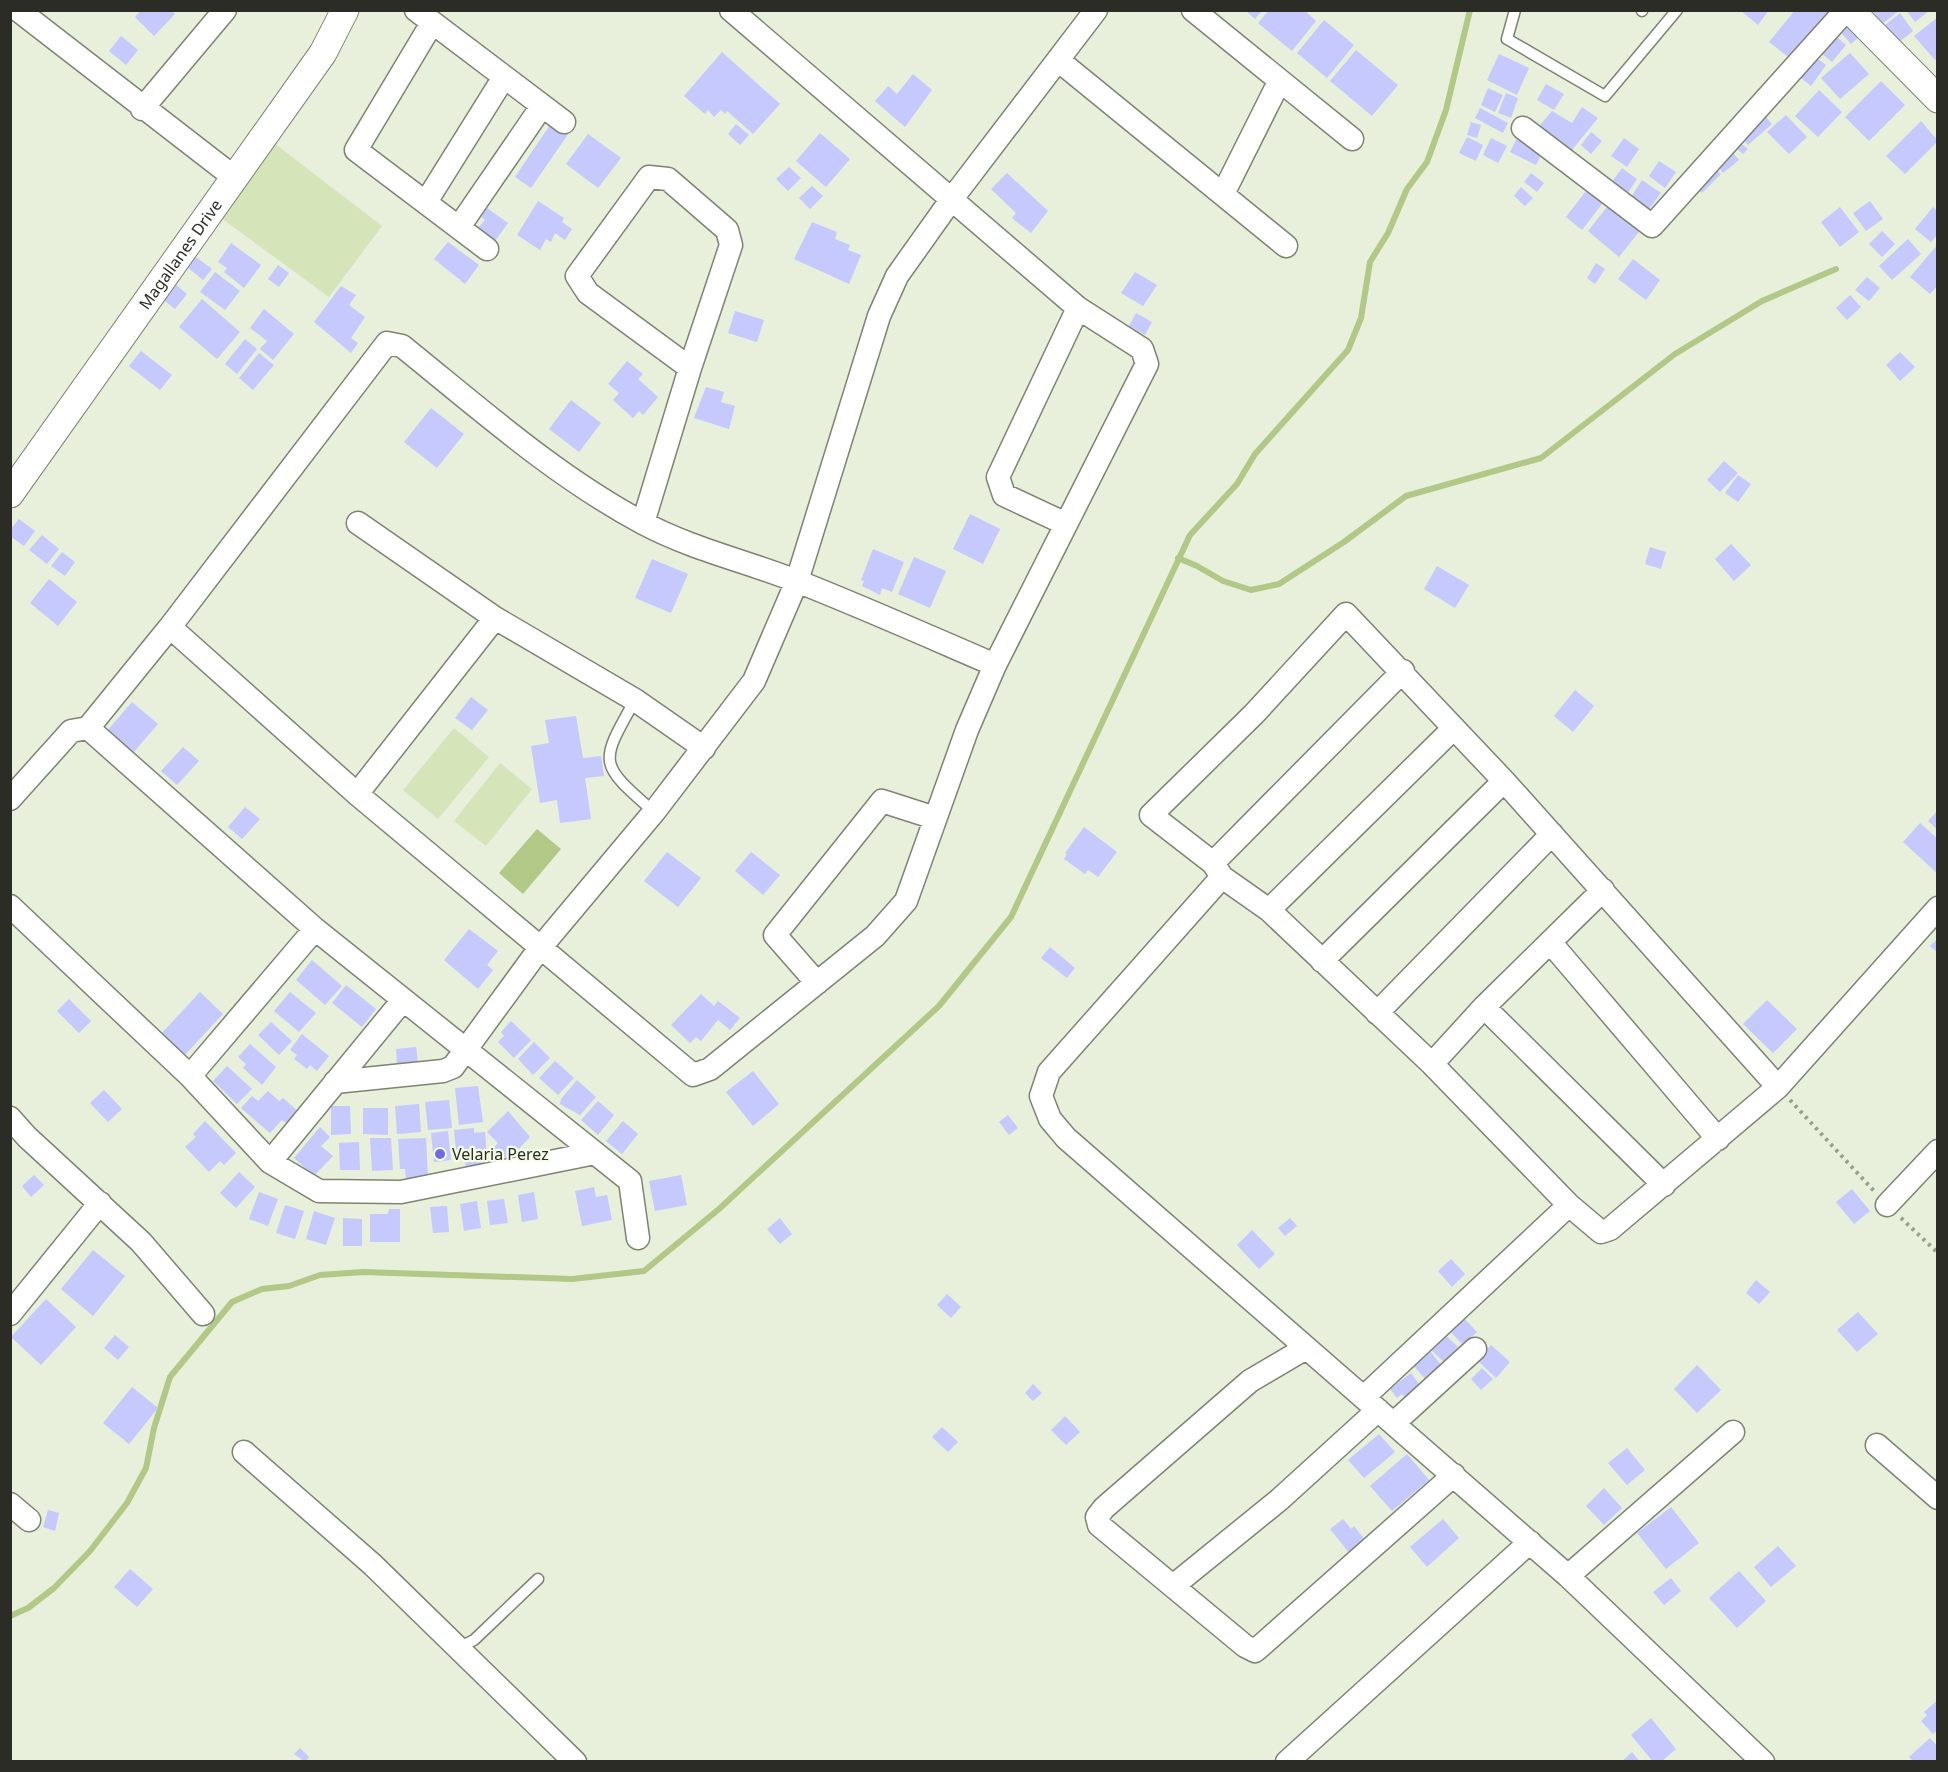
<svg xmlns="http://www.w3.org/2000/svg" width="1948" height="1772" viewBox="0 0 1948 1772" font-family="'Noto Sans',sans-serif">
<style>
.green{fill:#d5e4b9}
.water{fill:#b2c886}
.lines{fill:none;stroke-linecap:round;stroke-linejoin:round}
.stream{stroke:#b2c886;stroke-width:6}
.building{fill:#c5c9fd}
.service-casing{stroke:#7d8472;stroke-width:13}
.minor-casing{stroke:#7d8472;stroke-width:25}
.tertiary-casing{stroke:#7d8472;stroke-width:29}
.path{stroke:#999e8f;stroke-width:4;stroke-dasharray:3 4.5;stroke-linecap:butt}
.service{stroke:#fff;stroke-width:10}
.minor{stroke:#fff;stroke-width:22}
.tertiary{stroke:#fff;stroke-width:27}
.poi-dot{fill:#716ae5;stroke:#f5fde9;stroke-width:2}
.labels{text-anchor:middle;stroke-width:4.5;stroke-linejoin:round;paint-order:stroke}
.street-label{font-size:16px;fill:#2a2c25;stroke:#f5fde9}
.poi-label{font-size:16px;fill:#2a2c25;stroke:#f5fde9;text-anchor:start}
</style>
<rect width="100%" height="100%" fill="#e8efdb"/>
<path class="green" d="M274,143l108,83 -53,71 -108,-79z
M454,728l35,29 -51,62 -35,-29z
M500,763l32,26 -46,57 -32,-25z"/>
<path class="water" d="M537,829l24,20 -38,45 -24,-21z"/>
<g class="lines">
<path class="stream" d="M1178,558l19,8 26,15 28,9 28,-6 65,-42 62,-46 135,-38 134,-104 87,-53 74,-32
M10,1616l18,-8 26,-20 36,-37 37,-48 19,-35 8,-40 16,-51 62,-75 30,-13 27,-3 31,-11 43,-3 209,7 72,-8 75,-62 220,-203 72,-89 179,-382 47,-51 18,-30 93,-104 13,-32 9,-56 18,-29 19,-44 20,-27 19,-52 24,-100"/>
</g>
<path class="building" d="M141,10h30l4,4 -21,22 -19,-19z
M1245,10h18l-8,9z
M1269,10h35l12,11 -24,30 -34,-28z
M1740,10h29l-11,15z
M1795,10h38l-41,50 -23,-18z
M1872,10h28l-18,14z
M1906,10h24l-15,12z
M1900,13l13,18 -15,12 -13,-18z
M1938,17v41l-3,2 -21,-24z
M1847,18l14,17 -10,9 -15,-17z
M1324,20l30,25 -27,33 -30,-25z
M1830,31l16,14 -14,17 -17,-14z
M121,36l17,14 -12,15 -17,-14z
M1356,50l42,35 -26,31 -42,-35z
M722,52l58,52 -27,30 -26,-23 -2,3 -4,-4 -7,7 -6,-7 -3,4 -21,-18z
M1810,53l16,12 -15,21 -16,-13z
M1850,53l19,21 -29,25 -19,-21z
M1499,54l30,14 -12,27 -30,-15z
M913,74l19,16 -27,37 -30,-26 13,-15 9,8z
M1881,81l24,24 -36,36 -24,-24z
M1546,84l18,10 -10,16 -17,-10z
M1488,88l15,7 -8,17 -14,-7z
M1819,90l23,22 -24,25 -23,-21z
M1506,93l12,5 -7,20 -13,-5z
M1582,107l16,11 -30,37 -33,-24 17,-20 20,12z
M1480,108l28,15 -5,10 -28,-15z
M1762,112l10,12 -24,21 -10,-12z
M1786,115l21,22 -18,17 -22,-22z
M554,119l17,11 -40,58 -16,-11z
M1921,121l17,20 -33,33 -19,-18z
M1471,122l10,3 -4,13 -10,-3z
M736,124l13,11 -9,10 -12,-11z
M1591,132l11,9 -11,13 -10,-9z
M820,133l30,26 -24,28 -30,-26z
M588,134l33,24 -23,30 -32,-24z
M1518,136l26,13 -8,16 -26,-13z
M1467,137l16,8 -7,16 -17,-8z
M1491,138l16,8 -9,17 -15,-8z
M1624,138l15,11 -12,18 -16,-11z
M1734,138l14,11 -5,5 -13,-11z
M1729,148l10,12 -16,13 -10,-13z
M1659,161l17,11 -11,16 -16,-12z
M1711,164l10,10 -19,19 -10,-10z
M789,167l12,11 -13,13 -12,-12z
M1622,168l15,11 -10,15 -16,-11z
M1007,173l41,38 -17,22 -19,-15 4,-5 -25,-24z
M1531,173l13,10 -7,9 -13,-10z
M1642,180l19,13 -14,19 -18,-12z
M812,186l11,10 -13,13 -11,-11z
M1521,187l12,11 -8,8 -11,-10z
M1589,187l16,13 -23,30 -16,-13z
M538,201l26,17 -2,4 10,7 -7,11 -10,-7 -4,9 -5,-3 -6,11 -23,-15z
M1870,201l13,18 -17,12 -13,-18z
M1611,202l31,26 -23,29 -31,-26z
M1840,207l19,25 -19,15 -19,-25z
M1933,207l5,4v23l-7,8 -16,-13z
M487,208l21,15 -13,18 -17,-13 7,-8 -4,-3z
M812,222l25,10 -2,7 15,6 -2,5 13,5 -12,29 -55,-25z
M1882,231l13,13 -13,13 -13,-13z
M1908,239l13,15 -29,26 -13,-14z
M448,242l31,23 -14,19 -31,-25z
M231,243l30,22 -17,23 -20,-16 3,-4 -9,-6z
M1938,244v41l-8,9 -20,-17z
M196,257l16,12 -9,11 -16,-13z
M1633,259l27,21 -14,20 -28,-21z
M1596,263l9,6 -10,15 -8,-6z
M278,265l11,8 -10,14 -11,-8z
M215,272l25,19 -15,19 -25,-18z
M1135,272l22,13 -14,21 -22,-13z
M1867,277l13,11 -11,13 -14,-11z
M173,282l14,12 -12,15 -14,-11z
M341,286l15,9 -7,10 16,12 -14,21 7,5 -7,10 -37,-31z
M1850,295l11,12 -14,13 -11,-12z
M202,299l38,33 -23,27 -38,-32z
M264,309l30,25 -21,26 -13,-11 7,-8 -17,-13z
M735,311l29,9 -7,22 -29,-9z
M1136,313l16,9 -7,13 -16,-9z
M245,339l12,10 -20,25 -12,-10z
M141,351l31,24 -12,15 -31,-24z
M1900,352l15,15 -15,14 -14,-16z
M259,353l15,12 -21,25 -14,-12z
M627,361l16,13 -5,5 20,18 -15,18 -4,-4 -6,7 -20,-18 6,-7 -11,-9z
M706,387l18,5 -3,10 14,4 -6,23 -35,-11z
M571,400l30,23 -22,29 -30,-23z
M431,408l33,26 -27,34 -33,-26z
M1724,461l14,12 -18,19 -13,-12z
M1738,475l13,9 -13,18 -13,-9z
M970,514l30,15 -17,35 -30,-15z
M19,519l16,12 -11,15 -14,-10v-6z
M42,535l17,14 -12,15 -18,-14z
M1731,544l20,21 -17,16 -19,-22z
M1650,547l16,5 -5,17 -16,-5z
M873,549l31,13 -12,30 -10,-4 -2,7 -18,-9 2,-5 -3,-1z
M62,552l13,10 -10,14 -14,-10z
M914,557l32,14 -16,37 -32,-14z
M652,559l36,15 -17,39 -36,-15z
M1437,566l32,19 -14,23 -31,-19z
M49,579l28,23 -19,24 -28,-23z
M1575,690l19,16 -21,26 -19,-16z
M471,697l17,13 -16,20 -17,-12z
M132,702l26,22 -25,29 -26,-22z
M576,716l7,42 18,-2 3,20 -19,2 6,41 -31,4 -3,-23 -17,3 -9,-57 18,-3 -4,-23z
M183,747l16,14 -22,24 -16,-14z
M245,807l15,12 -18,20 -14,-12z
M1938,810v20l-10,-9z
M1920,823l18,16v35l-35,-32z
M1084,827l33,25 -19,25 -10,-7 -3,4 -21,-15 3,-5 -2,-1z
M667,852l34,26 -23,29 -34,-26z
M751,852l29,23 -17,20 -28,-24z
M469,929l29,22 -11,14 6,5 -15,19 -34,-29z
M1938,938v15l-8,-7z
M1050,947l25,21 -8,10 -26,-20z
M312,960l30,26 -17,19 -29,-25z
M346,985l30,24 -14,18 -30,-24z
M200,992l23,22 -40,43 -23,-22z
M290,992l26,21 -17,19 -25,-21z
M701,994l13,12 4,-5 22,17 -10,12 -12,-10 -17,21 -5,-4 -6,6 -19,-18z
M69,999l22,22 -12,12 -22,-22z
M1767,1000l30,29 -24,24 -30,-29z
M511,1021l20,19 -17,18 -16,-16 6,-6 -3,-4z
M271,1022l21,19 -13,14 -21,-20z
M302,1034l27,22 -12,15 -7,-6 -3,4 -13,-10 3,-4 -7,-5z
M534,1042l16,16 -17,17 -15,-16z
M250,1044l26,23 -14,18 -19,-17 3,-4 -8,-7z
M416,1047l2,15 -21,2 -1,-15z
M555,1061l19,17 -16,17 -19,-17z
M227,1066l25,23 -15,15 -24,-23z
M753,1071l26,33 -26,22 -27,-34z
M577,1080l19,17 -16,18 -20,-11 1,-5z
M478,1086l5,36 -24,3 -4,-37z
M104,1090l18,19 -14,13 -18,-19z
M268,1091l11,10 4,-3 18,16 -11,12 -8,-6 -12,13 -29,-25 11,-12 6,5z
M449,1100l3,28 -24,2 -3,-28z
M598,1101l16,14 -16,20 -17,-15z
M419,1104l2,28 -24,2 -2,-28z
M331,1106h19l1,28 -20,1z
M363,1108h25v27l-25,-1z
M508,1111l22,26 -25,26 -13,-13 6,-7 -11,-11z
M1008,1115l10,13 -9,7 -10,-13z
M205,1121l31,32 -12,12 -4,-4 -11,11 -24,-25 11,-10 -3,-3z
M623,1121l15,13 -16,20 -16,-13z
M320,1127l10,10 -9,9 12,10 -19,20 -20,-18z
M474,1128v5l11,-1 3,37 -22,1 -1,-11 -8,1 -3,-30z
M448,1131l3,29 -17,2 -3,-29z
M370,1138h21l2,32 -21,1z
M426,1138l2,40 -22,1 -1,-10h-5l-2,-30z
M359,1142l1,28h-20l-1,-27z
M239,1172l16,15 -19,21 -16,-15z
M34,1175l10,10 -13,12 -9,-11z
M681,1175l6,30 -32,6 -6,-30z
M594,1187l2,10 11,-2 5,25 -30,6 -7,-35z
M1852,1189l18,22 -16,13 -18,-22z
M259,1192l19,7 -10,27 -19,-7z
M534,1192l4,27 -16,3 -4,-27z
M504,1199l4,24 -18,2 -3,-24z
M477,1201l4,27 -17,3 -4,-27z
M285,1205l19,6 -9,28 -19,-6z
M447,1206l2,26 -16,1 -3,-26z
M389,1209h11v33h-30v-28h18z
M314,1211l21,7 -9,27 -20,-6z
M343,1218l19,1v27h-19z
M780,1218l12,16 -12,10 -13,-15z
M1290,1218l7,8 -12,10 -7,-8z
M1252,1230l23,24 -16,15 -22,-24z
M93,1250l32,26 -32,40 -32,-27z
M1451,1259l14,15 -13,13 -14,-16z
M1756,1280l14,12 -11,12 -13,-11z
M947,1294l14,13 -10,11 -14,-13z
M46,1299l30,28 -35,38 -30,-28z
M1858,1312l20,22 -21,18 -20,-22z
M1459,1313l18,19 -14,13 -17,-18z
M1442,1332l16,15 -14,15 -16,-15z
M115,1335l14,12 -11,13 -14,-12z
M1491,1345l19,17 -14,16 -19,-18z
M1430,1351l12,15 -16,14 -13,-15z
M1697,1365l24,25 -24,23 -23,-24z
M1482,1368l11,11 -12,11 -10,-11z
M1411,1373l11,15 -15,12 -5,-6 -5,4 -7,-9z
M1033,1384l9,9 -9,8 -8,-8z
M132,1387l26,21 -29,36 -26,-21z
M1065,1416l15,16 -14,13 -15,-15z
M942,1427l16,15 -10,10 -16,-15z
M1379,1434l16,18 -31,26 -16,-18z
M1627,1448l18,22 -18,15 -19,-22z
M1407,1454l22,26 -37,31 -22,-25z
M1604,1488l18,20 -18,17 -18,-19z
M1671,1507l28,36 -33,26 -29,-36z
M48,1510l11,3 -4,18 -12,-4z
M1343,1519l8,10 3,-3 11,14 -15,14 -20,-25z
M1443,1519l16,19 -32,29 -17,-20z
M1778,1546l18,20 -25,21 -17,-20z
M130,1569l23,20 -16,18 -23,-20z
M1739,1571l27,30 -29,27 -28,-30z
M1671,1578l10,13 -17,14 -11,-13z
M1938,1700v30l-5,4 -12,-13 6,-6 -3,-3z
M1651,1718l25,31 -15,13h-8l-22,-27z
M1930,1738l8,9v11l-4,4h-20l-5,-5z
M300,1748l9,9 -4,5 -11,-8z
M1632,1752l8,10h-19z"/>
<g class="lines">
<defs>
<path id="service" d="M1515,10l-8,29 98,57 72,-86
M1642,11v-1
M635,700c-36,64 -37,63 19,112
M458,1648l16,-8 64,-61"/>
<path id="minor" d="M18,10l217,168
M416,10l148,112
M1193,10l159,129
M432,23l-76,127 131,99
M1058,60l228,186
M142,109l83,-99
M1523,128l129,98 194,-216
M1223,194l56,-112
M426,202l78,-125
M459,227l83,-121
M358,523l137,95 140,82 69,48
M643,523l47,-155 41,-123 -4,-15 -59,-51 -19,-2 -72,99 11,17 102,75
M1066,524l-62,-29 -6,-18 80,-169
M170,627l187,167 336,281 17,-6 165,-133 31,-35 61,-171 28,-65 152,-301 -5,-15 -64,-41 -347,-298
M88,728l227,201 315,252 8,57
M357,794l138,-176
M10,799l61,-68 17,-3 82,-101 217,-284 15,3c77,62 153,130 241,177 51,27 103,38 156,59 66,26 131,55 196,83
M1213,863l190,-192
M1222,877l-173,195 -8,24 9,23 16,19 502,438 195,186
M10,906l180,170 80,86 49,29 82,1 194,-39
M1269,910l185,-182
M1550,942l168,197
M1322,961l182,-180
M817,983l-42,-48 107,-134 53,17
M1484,1007l180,178
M1377,1013l175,-179
M1432,1064l52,-57 119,-117
M190,1076l125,-147
M335,1082l108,-11 10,-4 87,-119 114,-136 100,-131 43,-100 82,-265 18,-40 54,-76 145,-190
M1778,1087l-274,-306 -158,-167 -92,100 -103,101 62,48 9,14 47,33 163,154 137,141 32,27 9,-3 168,-142 160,-179
M10,1118l17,19 114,105 62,72
M270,1162l133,-162
M1887,1205l51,-54
M10,1314l90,-111
M1306,1348l-56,33 -146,127 -7,9 2,8 146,121 10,5 199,-176
M1365,1396l204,-191
M1394,1423l81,-74
M1877,1445l61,53
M244,1452l129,113 202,197
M10,1504l19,16
M1568,1576l165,-144
M1173,1586l106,-86 99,-90
M1287,1762l243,-220"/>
<g id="tertiary">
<path d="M1850,10l88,89"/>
<path id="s1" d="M10,494l313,-441 22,-43"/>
</g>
</defs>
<use href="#service" class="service-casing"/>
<use href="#minor" class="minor-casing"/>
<use href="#tertiary" class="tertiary-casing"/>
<path class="path" d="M1790,1100l85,92
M1901,1218l37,35"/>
<use href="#service" class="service"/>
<use href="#minor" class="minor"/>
<use href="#tertiary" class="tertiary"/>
</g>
<circle class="poi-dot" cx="440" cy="1154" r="6"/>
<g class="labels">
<g class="street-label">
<text dy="6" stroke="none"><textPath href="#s1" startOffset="294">Magallanes Drive</textPath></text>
</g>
<g class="poi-label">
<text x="452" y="1160">Velaria Perez</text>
</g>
</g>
<rect width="1948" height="1772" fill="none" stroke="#2a2c25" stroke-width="24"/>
</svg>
